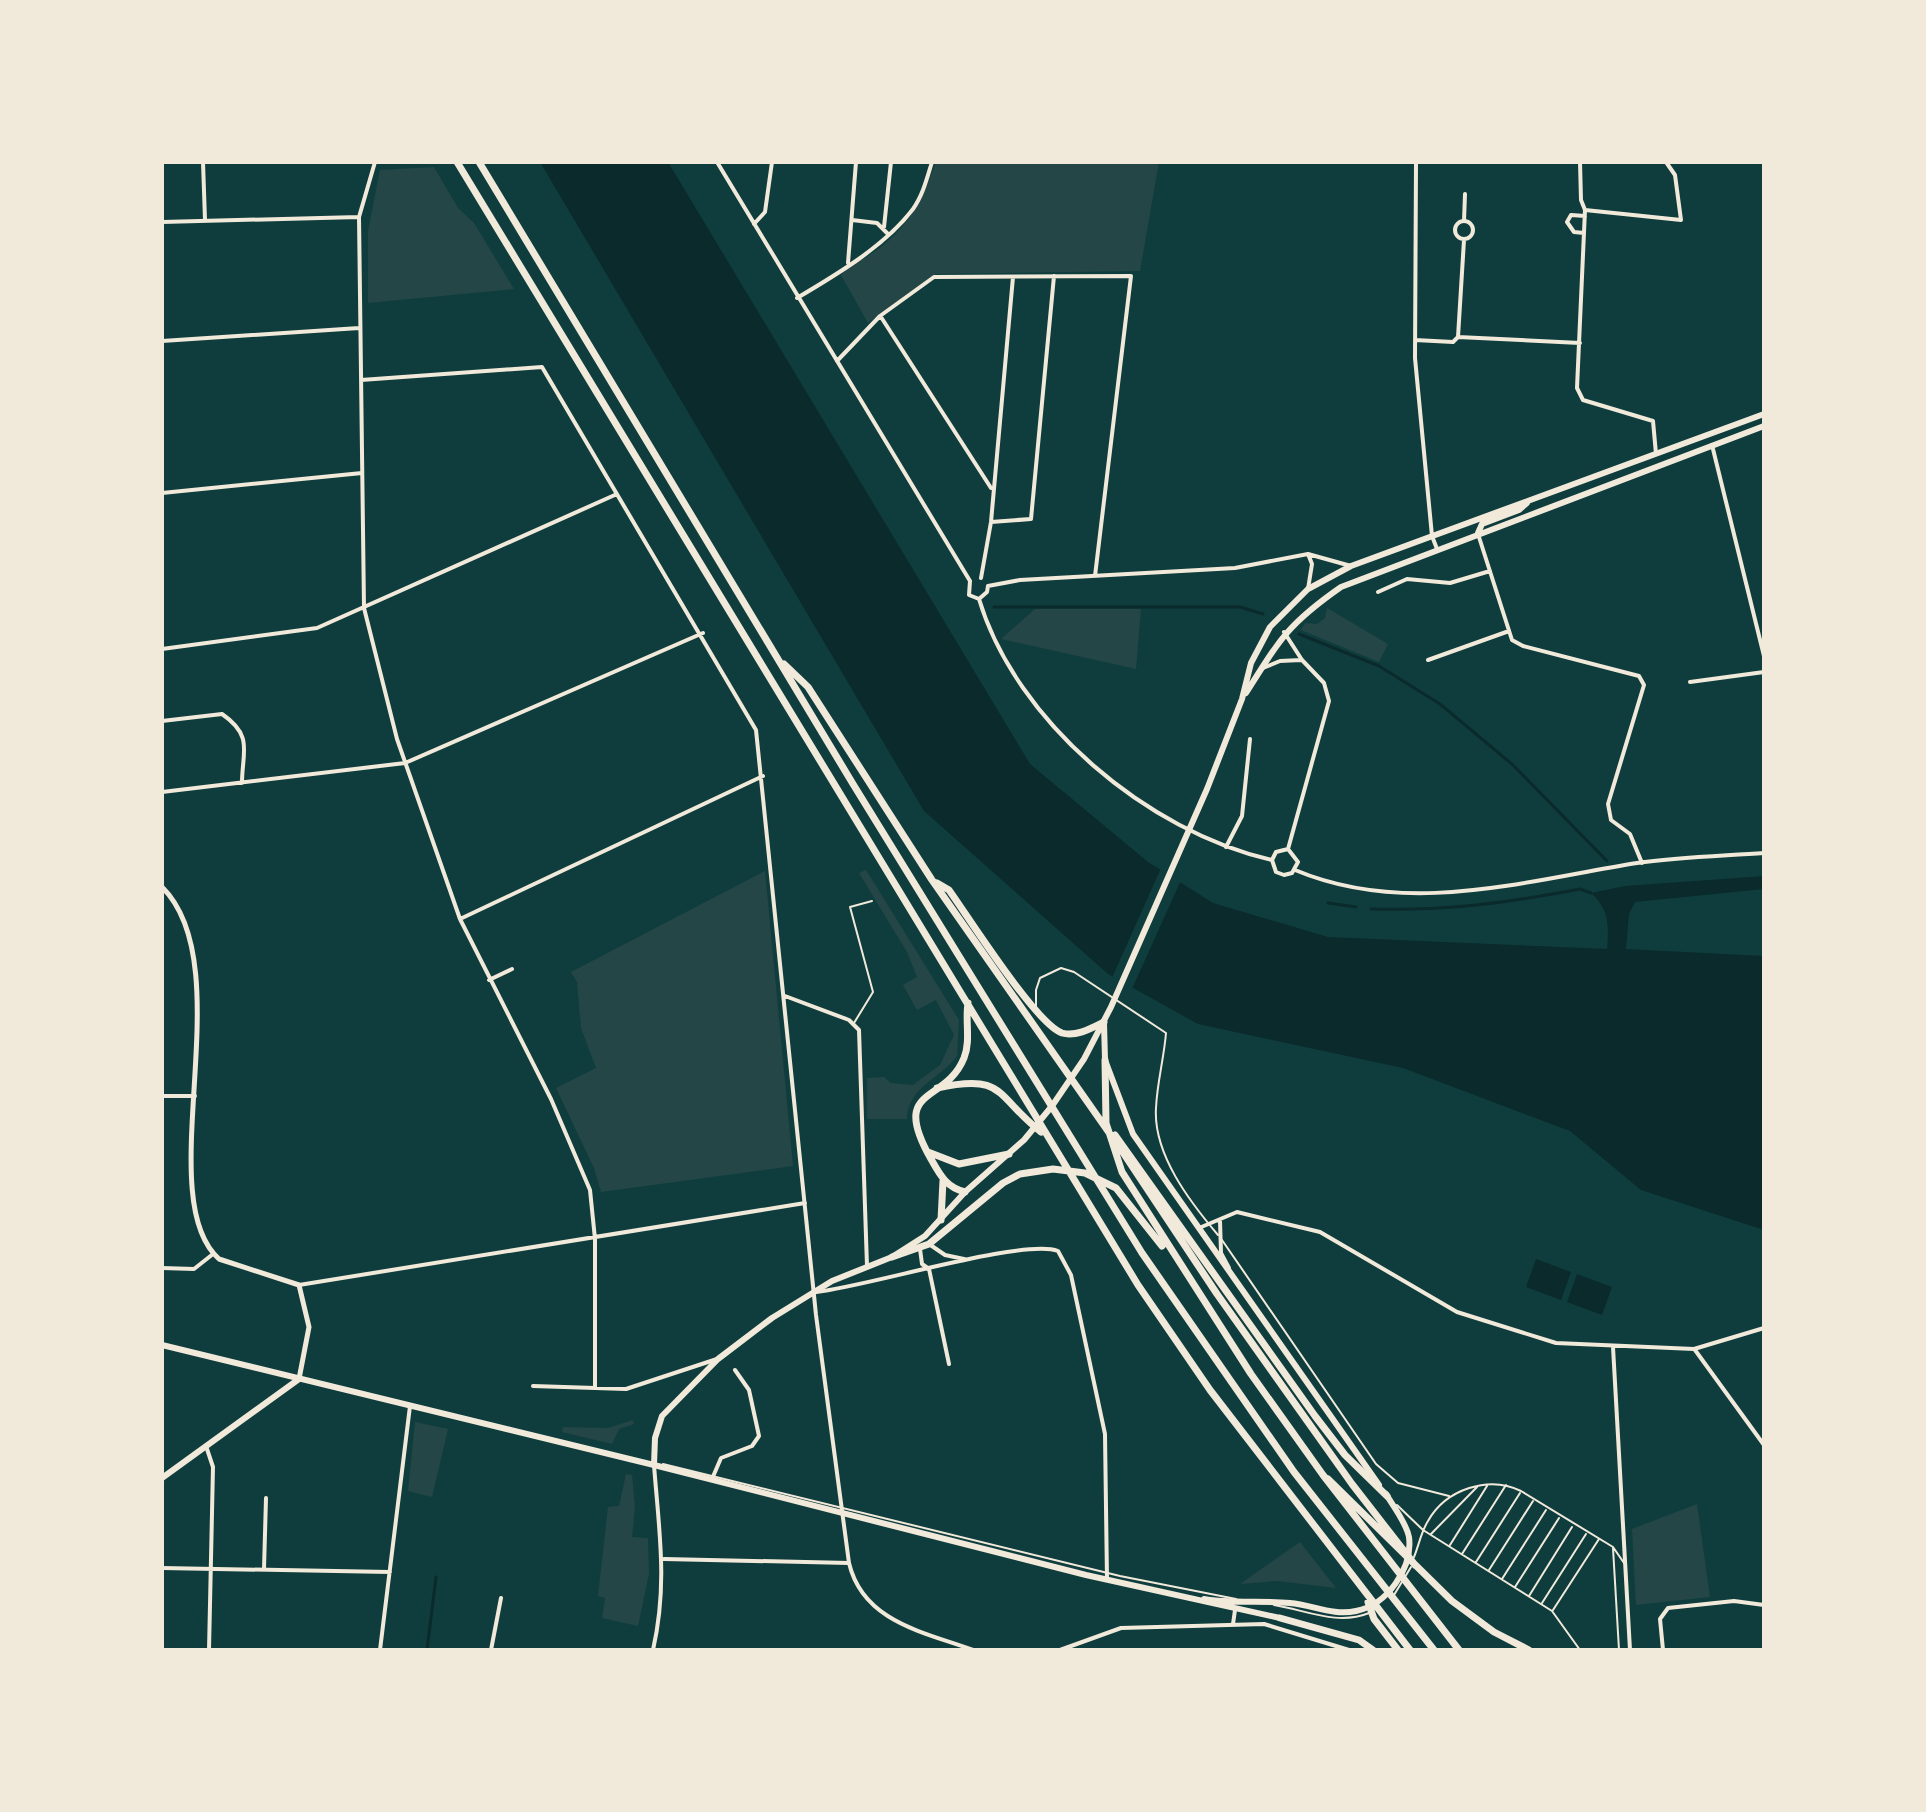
<svg xmlns="http://www.w3.org/2000/svg" width="1926" height="1812" viewBox="0 0 1926 1812" font-family="Raleway,sans-serif">
<style>
.green{fill:#244646}
.water{fill:#0a2a2b}
.pier{fill:#0f3d3e}
.lines{fill:none;stroke-linecap:round;stroke-linejoin:round}
.stream{stroke:#0a2a2b;stroke-width:3}
.service{stroke:#f1e9da;stroke-width:2}
.minor{stroke:#f1e9da;stroke-width:4}
.tertiary{stroke:#f1e9da;stroke-width:5}
.secondary{stroke:#f1e9da;stroke-width:6}
.primary{stroke:#f1e9da;stroke-width:6}
.trunk{stroke:#f1e9da;stroke-width:7}
</style>
<rect width="100%" height="100%" fill="#0f3d3e"/>
<path class="green" d="M936,162h223l-19,109 -204,3 -68,49 -27,-48c10,-11 24,-16 36,-25 32,-23 46,-52 59,-88z
M434,167l24,41 16,15 40,66 -146,14v-72l12,-61z
M1327,608l61,36 -9,18 -78,-32 4,-7 12,1 8,-6z
M1035,609h106l-5,60 -135,-30z
M866,870l93,150 -2,36c-16,22 -50,32 -50,63h-40v-41l17,-1 7,6 22,2 27,-20 14,-30 -18,-35 -19,10 -14,-25 14,-8 -10,-25 -48,-79z
M765,871l28,295 -192,26 -7,-24 -38,-80 40,-20 -15,-40 -4,-46 -6,-10z
M633,1420l1,4 -15,5 -7,15 -50,-12 1,-5 45,1z
M415,1422l33,7 -16,68 -24,-6z
M626,1474l6,1 3,32 -3,30 16,1 1,36 -11,52 -36,-8 3,-20 -7,-2 10,-89 11,-1z
M1697,1504l13,93 -74,8 -4,-76z
M1300,1542l36,46 -59,-7 -37,3z"/>
<path class="water" d="M540,162h128l362,602 118,98 65,41 115,34 279,12c2,-24 2,-40 -16,-56l34,-7 139,-10v13l-129,13 -6,12 -3,35 138,7v274l-123,-40 -71,-59 -167,-63 -205,-44 -90,-50 -184,-163z
M1536,1259l35,13 -10,28 -35,-13z
M1577,1274l35,13 -10,28 -35,-13z"/>
<path class="pier" d="M1162,866l20,12 -51,113 -20,-11z"/>
<g class="lines">
<path class="stream" d="M994,607h246l23,7
M1299,634l80,32 61,38 73,61 94,96
M1328,903l28,4
M1371,909c76,2 135,-6 209,-20l11,4
M427,1650l9,-73"/>
<path class="service" d="M1036,1006v-16l4,-12 21,-10 13,4 92,61c-2,25 -9,50 -10,75 -3,46 34,94 62,127
M854,1023l19,-31 -23,-85 22,-6
M1222,1240l154,224 22,19 51,13
M663,1464l457,112 116,23
M1397,1505l26,25 129,81 28,39
M1431,1534l46,-47
M1450,1545l37,-59
M1613,1548l6,102
M1462,1554l44,-69
M1414,1557c5,-12 7,-25 14,-36 18,-32 61,-46 93,-30l92,56 11,16
M1476,1562l44,-69
M1489,1570l44,-69
M1502,1579l44,-69
M1515,1587l44,-69
M1394,1595l17,-28
M1529,1596l43,-69
M1542,1603l44,-69
M1274,1605c32,5 63,21 95,8
M1553,1610l46,-71"/>
<path class="minor" d="M203,162l2,58
M375,162l-16,55 5,391 33,131 63,180 91,180 39,91 5,49v149
M717,162l253,419
M1416,162l-1,196 17,178 5,13
M1580,162l1,38 4,10 -8,178 6,12 70,21 3,33
M1585,210l96,10 -6,-45 -9,-13
M852,220l25,3 11,11
M1455 230a9 9 0 1 1 18 0a9 9 0 1 1-18 0Z
M1464,221l1,-27
M162,222l197,-5
M754,224l11,-12 7,-50
M884,227l7,-65
M1584,233l-10,-1 -7,-10 4,-7 14,1
M1464,240l-6,97 122,6
M848,263l8,-101
M797,298c39,-23 88,-52 116,-89 10,-14 14,-31 19,-47
M881,317l110,171
M1415,340l38,2 5,-5
M162,341l197,-13
M837,361l43,-45 54,-39 197,-1 -36,300
M361,380l181,-13 214,363 60,585 33,248c14,59 75,69 124,87
M1712,445l52,211
M162,493l200,-20
M991,522l40,-3 23,-243
M1478,534l34,106 11,6 116,30 5,9 -36,119 3,16 19,14 12,29
M1308,554l4,10 -4,25
M981,578l10,-56 22,-245
M970,581l-1,14 10,4
M988,586l32,-6 215,-12 73,-14 43,12
M1378,592l29,-13 43,4 40,-12
M979,599c37,123 169,233 293,261
M979,599l8,-7 1,-6
M1284,632l18,28 22,23 5,18 -41,148
M162,649l155,-21 300,-134
M1428,660l81,-29
M1263,668l17,-7 21,-1
M1690,682l74,-10
M162,721l60,-7c32,22 20,38 20,69
M162,792l243,-29 298,-130
M1226,847l16,-31 8,-77
M1272,860l4,12 8,3 8,-2 6,-11 -10,-13
M1272,860l4,-8 12,-3
M1295,870c112,47 229,11 342,-7 41,-6 85,-7 127,-10
M460,919l303,-143
M489,980l23,-11
M785,996l64,24 10,10 8,236
M162,1096h33
M1220,1221l1,32 8,15
M1199,1228l38,-16 83,20 137,80 99,31 138,6 70,-21
M929,1244l16,11 19,4
M920,1249l2,15 7,5 20,95
M162,1268l32,1 19,-15
M299,1285l506,-82
M816,1292c50,-5 207,-54 242,-41l13,24 34,159 2,146
M1613,1347l17,303
M1695,1350l69,95
M533,1386l93,3 91,-30
M206,1446l7,21 -4,183
M712,1479l9,-21 31,-12 7,-10 -10,-46 -14,-20
M664,1559l185,4
M162,1568l228,4
M264,1569l2,-71
M1233,1624l2,-14
M380,1650l30,-244
M491,1650l10,-52
M653,1650c15,-66 6,-119 1,-185
M1060,1650l61,-22 143,-4 85,26
M1663,1650l-3,-31 8,-11 66,-7 30,4"/>
<path class="tertiary" d="M162,887c81,80 -13,310 57,372l80,26 10,42 -10,52"/>
<path class="secondary" d="M162,1478l137,-99"/>
<path class="primary" d="M1478,533l4,-9 37,-14 8,-7
M1246,693c34,-54 42,-69 95,-106l423,-161
M1104,1023l1,37 28,74 246,351
M162,1345l492,120 432,110 194,43
M654,1465l1,-27 7,-22 56,-57 54,-41 60,-37 60,-24 33,-21 40,-44 59,-52 28,-34 32,-47 27,-52 96,-218 35,-90 9,-36 19,-36 38,-38 43,-23 413,-152
M1204,1599c29,5 57,1 86,4 23,2 43,13 66,8 31,-6 57,-43 53,-74 -3,-15 -16,-31 -23,-43"/>
<path class="trunk" d="M457,162l681,1123 72,105 200,260
M479,162l374,622 289,469 152,219 140,178
M784,664l24,23 124,193 192,274 93,140 135,190 63,81
M937,883l12,7c20,28 87,134 113,143 14,4 30,-5 42,-11
M1105,1060l1,63 16,49 129,202 72,101 136,175
M937,1088c69,-15 58,8 104,44
M1115,1135l200,281 30,39 42,41
M928,1152l31,12 50,-10
M965,1192c-19,-5 -25,-17 -34,-33 -42,-74 14,-54 33,-101 7,-17 1,-37 4,-55
M941,1220l2,-39
M892,1257l37,-13 74,-61 17,-9 33,-5 32,4 31,15 46,58
M1328,1479l124,122 42,31 35,18
M1368,1602l6,17 24,31
M1280,1618l79,22 14,10"/>
</g>
<rect width="1926" height="1812" fill="none" stroke="#f1e9da" stroke-width="328"/>
</svg>
